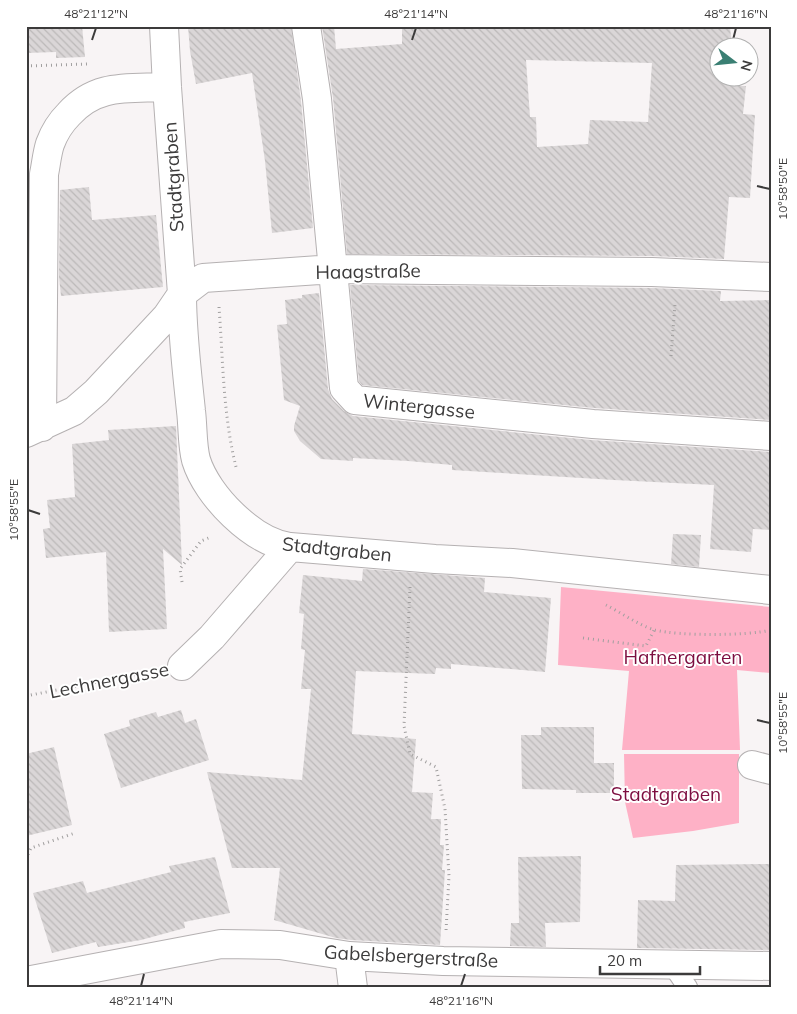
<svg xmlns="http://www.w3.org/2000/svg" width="797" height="1014" viewBox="0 0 797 1014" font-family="Mulish,sans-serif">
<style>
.park{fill:#feb1c6}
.building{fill:url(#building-back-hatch);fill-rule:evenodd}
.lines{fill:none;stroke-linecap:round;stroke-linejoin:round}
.service-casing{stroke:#b5b1b2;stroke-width:21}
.minor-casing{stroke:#b5b1b2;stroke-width:30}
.path{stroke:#a19f9f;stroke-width:3;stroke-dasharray:1 4;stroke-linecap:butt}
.service{stroke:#fff;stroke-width:19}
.minor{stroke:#fff;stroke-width:28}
.ticks{fill:none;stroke:#3c3b3b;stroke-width:2}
.labels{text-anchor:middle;stroke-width:4;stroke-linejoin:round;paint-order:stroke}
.street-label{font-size:19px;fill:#3c3b3b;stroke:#fff}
.park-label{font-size:19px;fill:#7d0e40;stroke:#fff}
.neatline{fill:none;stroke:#3c3b3b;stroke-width:2}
.ticks-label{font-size:12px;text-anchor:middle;fill:#3c3b3b}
</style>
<defs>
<pattern id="building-back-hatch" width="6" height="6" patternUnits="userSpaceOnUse" patternTransform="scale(1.25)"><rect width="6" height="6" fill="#dad6d7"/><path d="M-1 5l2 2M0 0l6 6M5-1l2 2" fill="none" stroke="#bcb9b9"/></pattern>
</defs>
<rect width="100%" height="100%" fill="#f8f4f5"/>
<path class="park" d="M561,587l210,20v66l-34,-3 3,80h-118l7,-79 -71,-6z
M624,754h115v69l-46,8 -60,7 -8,-36z"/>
<path class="building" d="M26,26h56l3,31 -29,1v-6l-30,1z
M188,26h103l10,75 12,127 -41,5 -7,-72 -13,-88 -56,11 -6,-33z
M322,26h12l2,23 66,-5v-18h328l2,22h-12v30h15l1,8h10l-3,28 12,1 -5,83 -21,-1 -5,62 -72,-3 -305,-2 -14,-156zM526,60l126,3 -4,59 -58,-2 -2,24 -51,3 -1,-30h-6z
M89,187l3,33 64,-5 7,72 -102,9 -2,-19 1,-87z
M28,192v86h-2v-85z
M350,285l302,3 69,3 -1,10 51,-1v120l-177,-12 -232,-23 -3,-4z
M319,293l9,96 4,10 12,12 9,5 238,24 180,12v78l-18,-1 -2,23 -41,-3 4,-64 -100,-5 -162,-10v-5l-44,-4 -55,-3v3l-32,-2 -21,-18 -6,-10v-5l6,-20 -16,-6 -7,-75 10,-1 -2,-24 17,-2v-3z
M176,426l6,139 -19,-16 4,80 -58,3 -3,-80 -60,6 -3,-29 7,-1 -3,-28 28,-3 -3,-53 37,-4 -1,-10z
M673,534l28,1 -2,32 -28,-3z
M363,569l122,9 -1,14 67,6 -6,74 -94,-8v5l-15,-1 -1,6 -79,-3 -4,63 64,5 -4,53 21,1 -2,26h10l-1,26h4l-2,25h3l-5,75 -89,-5 -15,-2 -62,-18 6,-52h-48l-25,-96 95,8 9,-91h-10l4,-39 -4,-1 3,-35 -5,-1 4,-38 59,6z
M181,710l4,13 11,-4 13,41 -88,28 -17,-54 26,-8 -1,-6 27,-8 2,5z
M541,727h53v36h20v30h-38v-3l-54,-1 -1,-54h20z
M54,747l18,78 -46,11v-82z
M581,856l-1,66 -35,1 1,24 -36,-1 1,-23h8l-1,-66z
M215,857l15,56 -46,9 1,6 -44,12 -43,7 -2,-5 -44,11 -19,-60 50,-12 4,12 84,-21 -2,-6z
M771,864v86l-134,-2 1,-48 37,1 1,-36z"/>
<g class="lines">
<defs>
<path id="service" d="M671,963l17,25"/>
<path id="minor" d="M164,26l3,61 15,207c0,39 5,78 9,117 2,16 1,34 5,49 11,36 57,82 94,87l145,12 77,4 259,27
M306,26l11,73 27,289 11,12 238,24 178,12
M42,427l2,-253c2,-9 3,-21 6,-30 4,-11 11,-22 19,-30 28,-31 59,-25 98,-27
M26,433l48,-22 22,-19 71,-76 15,-22 21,-16 131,-9 318,3 119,5
M182,666l30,-29 78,-90
M752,765l19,5
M349,956l4,32
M26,981l195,-37 59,1 69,11 94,5 328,5"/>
</defs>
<use href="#service" class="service-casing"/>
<use href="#minor" class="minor-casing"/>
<path class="path" d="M26,66l61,-2
M219,307c4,53 4,108 17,160
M671,356l4,-52
M182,582l-2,-13 21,-28 10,-4
M410,587l-6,139 6,28 26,13 9,42 4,67 -3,55
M606,605c14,7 34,21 49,25 24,6 92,6 116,0
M583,638l63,8 8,-16
M26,696l127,-25
M26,859l5,-11 44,-15"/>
<use href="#service" class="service"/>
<use href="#minor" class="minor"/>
</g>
<path class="ticks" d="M92,40l4,-12M412,40l4,-12M733,40l3,-12M757,186l13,3M28,510l12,4M757,720l13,3M141,986l3,-12M461,986l4,-12"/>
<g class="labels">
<g class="street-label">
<text transform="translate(173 177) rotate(-94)" y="7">Stadtgraben</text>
<text transform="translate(368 271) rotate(-1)" y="7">Haagstraße</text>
<text transform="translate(419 406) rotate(6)" y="7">Wintergasse</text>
<text transform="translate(337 549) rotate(6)" y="7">Stadtgraben</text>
<text transform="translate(109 680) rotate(-11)" y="7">Lechnergasse</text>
<text transform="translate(411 956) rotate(3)" y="7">Gabelsbergerstraße</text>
</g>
<g class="park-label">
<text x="683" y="664">Hafnergarten</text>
<text x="666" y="801">Stadtgraben</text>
</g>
</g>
<rect width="797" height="1014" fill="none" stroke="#ffffff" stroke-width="55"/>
<g transform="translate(734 62) rotate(106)"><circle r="24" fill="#ffffff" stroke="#b1b1b1"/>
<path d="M0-4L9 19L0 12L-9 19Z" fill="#3a7f73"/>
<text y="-8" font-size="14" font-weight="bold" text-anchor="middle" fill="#3c3b3b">N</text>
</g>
<path d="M600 966v8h100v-8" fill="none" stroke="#3c3b3b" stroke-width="2.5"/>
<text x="607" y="966" font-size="15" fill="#3c3b3b" stroke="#ffffff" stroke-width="4" paint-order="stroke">20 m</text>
<rect x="28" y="28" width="742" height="958" class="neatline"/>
<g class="ticks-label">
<text x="96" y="18">48°21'12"N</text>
<text x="416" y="18">48°21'14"N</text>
<text x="736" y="18">48°21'16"N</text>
<text transform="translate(783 189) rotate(-90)" y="4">10°58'50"E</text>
<text transform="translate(14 510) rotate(-90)" y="4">10°58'55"E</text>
<text transform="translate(783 723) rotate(-90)" y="4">10°58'55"E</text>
<text x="141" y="1005">48°21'14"N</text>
<text x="461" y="1005">48°21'16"N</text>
</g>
</svg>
